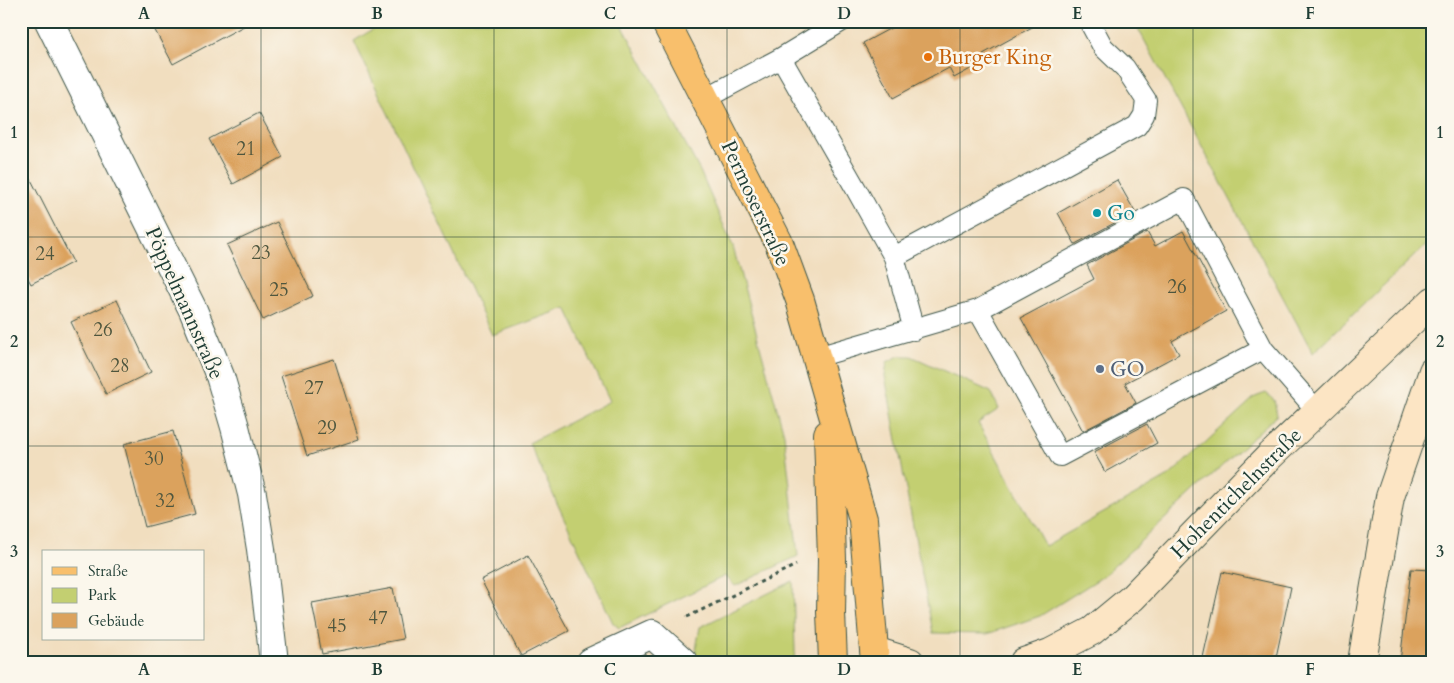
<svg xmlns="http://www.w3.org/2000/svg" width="1454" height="683" viewBox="0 0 1454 683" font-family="Cardo,serif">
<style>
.green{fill:#c3cf71;stroke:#718652}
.building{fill:#dba25d}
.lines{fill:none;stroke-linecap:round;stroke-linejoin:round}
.service-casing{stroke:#3e5549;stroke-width:22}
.minor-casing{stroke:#3e5549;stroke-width:30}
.secondary-casing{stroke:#3e5549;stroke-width:30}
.primary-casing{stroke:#3e5549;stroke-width:30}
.path{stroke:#3e5549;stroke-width:3;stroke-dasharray:4 4;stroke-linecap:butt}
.service{stroke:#fff;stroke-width:20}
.minor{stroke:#fff;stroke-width:28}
.secondary{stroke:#fce5c4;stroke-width:28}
.primary{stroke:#f8bf6c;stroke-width:28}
.grid{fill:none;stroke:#1f3d34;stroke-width:1;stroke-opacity:0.55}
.food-dot{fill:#e8710a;stroke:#fbf7ec;stroke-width:2}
.culture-dot{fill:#0f9aa8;stroke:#fbf7ec;stroke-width:2}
.service-dot{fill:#5c6f8a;stroke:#fbf7ec;stroke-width:2}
.labels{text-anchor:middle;stroke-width:5;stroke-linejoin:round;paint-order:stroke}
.number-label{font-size:19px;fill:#4e563e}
.food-label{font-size:21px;fill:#c56008;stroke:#fbf7ec;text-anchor:start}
.street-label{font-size:21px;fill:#1f3d34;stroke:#fbf7ec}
.culture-label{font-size:21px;fill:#0d838f;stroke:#fbf7ec;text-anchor:start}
.service-label{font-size:21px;fill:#4e5e75;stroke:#fbf7ec;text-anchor:start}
.neatline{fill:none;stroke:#1f3d34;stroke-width:2}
.grid-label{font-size:16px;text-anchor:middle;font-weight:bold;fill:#1f3d34}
</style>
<rect width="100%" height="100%" fill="#fbf7ec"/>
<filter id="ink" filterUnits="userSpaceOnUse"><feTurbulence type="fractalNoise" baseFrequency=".02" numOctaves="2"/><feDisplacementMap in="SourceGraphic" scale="10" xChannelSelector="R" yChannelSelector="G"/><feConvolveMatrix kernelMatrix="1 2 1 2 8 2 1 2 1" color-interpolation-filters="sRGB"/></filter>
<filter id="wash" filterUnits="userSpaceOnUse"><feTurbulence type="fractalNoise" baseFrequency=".0096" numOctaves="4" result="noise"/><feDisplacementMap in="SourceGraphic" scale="20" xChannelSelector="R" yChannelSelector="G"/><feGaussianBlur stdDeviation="1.12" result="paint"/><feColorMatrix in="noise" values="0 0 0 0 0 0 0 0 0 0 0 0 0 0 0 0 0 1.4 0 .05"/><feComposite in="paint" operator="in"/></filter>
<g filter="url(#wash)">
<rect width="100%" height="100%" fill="#f1debf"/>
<path class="green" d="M386,21h234l80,150 33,76 51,187 14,122 -63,30 -10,-10 -106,52 -6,-5 -84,-180 81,-42 -44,-93 -74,27 -138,-294z
M1134,21h299v217l-120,115z
M899,356h12l80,36 8,17 -21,14 67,123 124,-70 86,-79 11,-4 8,7 3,15 -175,162 -62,39 -53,18 -54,-1 -48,-257 2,-14z
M793,581l2,71 -2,10h-95l-3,-7 5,-28z"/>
<g id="blocks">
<path class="building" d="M150,21h103l-80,43z
M904,21h139l-60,33 4,6 -33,18 -5,-10 -56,30 -30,-55z
M259,113l24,44 -50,27 -24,-45z
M21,160l52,102 -42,22 -10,-19z
M1117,180l18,32 -60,32 -17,-31z
M277,222l36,74 -50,24 -36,-75z
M1183,231l43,80 -54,30 7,13 -54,29 11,20 -53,28 -62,-113 73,-39 -7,-14 60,-33 8,14z
M117,300l34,72 -45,22 -35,-72z
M334,359l25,80 -52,17 -26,-80z
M1147,424l10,19 -52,29 -11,-20z
M173,431l22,83 -50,13 -21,-83z
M528,555l41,76 -48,25 -40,-76z
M1411,569l22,1v92h-33z
M1222,572l69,15 -16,75h-73z
M393,588l10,51 -81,15 -10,-51z"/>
</g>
</g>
<g filter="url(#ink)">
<use href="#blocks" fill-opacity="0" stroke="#3e5549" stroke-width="1"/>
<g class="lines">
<defs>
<path id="service" d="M781,58l75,131 38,68 20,73
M706,98l75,-40 61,-37
M894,257l243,-131 7,-11 2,-15 -21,-32 -22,-21 -14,-26
M978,310l82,146 203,-107
M817,357l161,-47 206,-111 79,150 55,63"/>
<path id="minor" d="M49,21l144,289 27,66 15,51 17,67 9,55 13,113
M591,662l61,-28 31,28"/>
<path id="secondary" d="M875,651l35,11
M1024,662l26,-9 42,-22 40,-33 137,-141 164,-156
M1362,662l28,-165 43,-126"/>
<path id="primary" d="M665,21l114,222 21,57 63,219 12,143
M828,434l4,125 -1,53 2,50"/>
</defs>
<use href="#service" class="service-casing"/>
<use href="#minor" class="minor-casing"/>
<use href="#secondary" class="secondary-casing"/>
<use href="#primary" class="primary-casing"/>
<path class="path" d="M687,617l109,-52"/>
<use href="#service" class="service"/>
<use href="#minor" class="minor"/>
<use href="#secondary" class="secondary"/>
<use href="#primary" class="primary"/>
</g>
</g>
<path class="grid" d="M261,21v641M494,21v641M727,21v641M960,21v641M1193,21v641M21,237h1412M21,446h1412"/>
<circle class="food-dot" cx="928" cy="57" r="5"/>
<circle class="culture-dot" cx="1097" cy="213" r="5"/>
<circle class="service-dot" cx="1100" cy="369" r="5"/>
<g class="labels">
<g class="number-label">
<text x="246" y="155">21</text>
<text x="261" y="259">23</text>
<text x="45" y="260">24</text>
<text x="1177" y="293">26</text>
<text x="279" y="296">25</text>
<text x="103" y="336">26</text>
<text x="120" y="372">28</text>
<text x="314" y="394">27</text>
<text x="327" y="434">29</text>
<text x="154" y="465">30</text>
<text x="165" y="507">32</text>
<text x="378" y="624">47</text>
<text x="337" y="632">45</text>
</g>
<g class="food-label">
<text x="938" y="64">Burger King</text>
</g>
<g class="street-label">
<text transform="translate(756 203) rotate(65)" y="7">Permoserstraße</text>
<text transform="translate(185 303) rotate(66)" y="7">Pöppelmannstraße</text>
<text transform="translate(1236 493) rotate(-45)" y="7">Hohentichelnstraße</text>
</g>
<g class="culture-label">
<text x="1107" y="220">Go</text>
</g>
<g class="service-label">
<text x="1110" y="376">GO</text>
</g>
</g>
<rect width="1454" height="683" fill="none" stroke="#fbf7ec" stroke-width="55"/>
<rect x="42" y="550" width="162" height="90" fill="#fbf7ec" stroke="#a3ada2"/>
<rect x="52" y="567" width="25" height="8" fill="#f8bf6c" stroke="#a3ada2"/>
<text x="88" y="576" font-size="15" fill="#1f3d34">Straße</text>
<rect x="52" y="588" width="25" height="15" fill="#c3cf71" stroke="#a3ada2"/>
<text x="88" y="600" font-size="15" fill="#1f3d34">Park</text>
<rect x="52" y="613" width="25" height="15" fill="#dba25d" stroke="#a3ada2"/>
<text x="88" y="626" font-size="15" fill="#1f3d34">Gebäude</text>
<rect x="28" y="28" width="1398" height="628" class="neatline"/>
<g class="grid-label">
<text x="144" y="19">A</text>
<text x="377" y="19">B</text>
<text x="610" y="19">C</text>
<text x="844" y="19">D</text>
<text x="1077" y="19">E</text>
<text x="1310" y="19">F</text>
<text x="14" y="138">1</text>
<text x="1440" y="138">1</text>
<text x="14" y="347">2</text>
<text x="1440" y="347">2</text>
<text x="14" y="557">3</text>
<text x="1440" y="557">3</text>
<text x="144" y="675">A</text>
<text x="377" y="675">B</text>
<text x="610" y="675">C</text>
<text x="844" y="675">D</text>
<text x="1077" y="675">E</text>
<text x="1310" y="675">F</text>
</g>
</svg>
